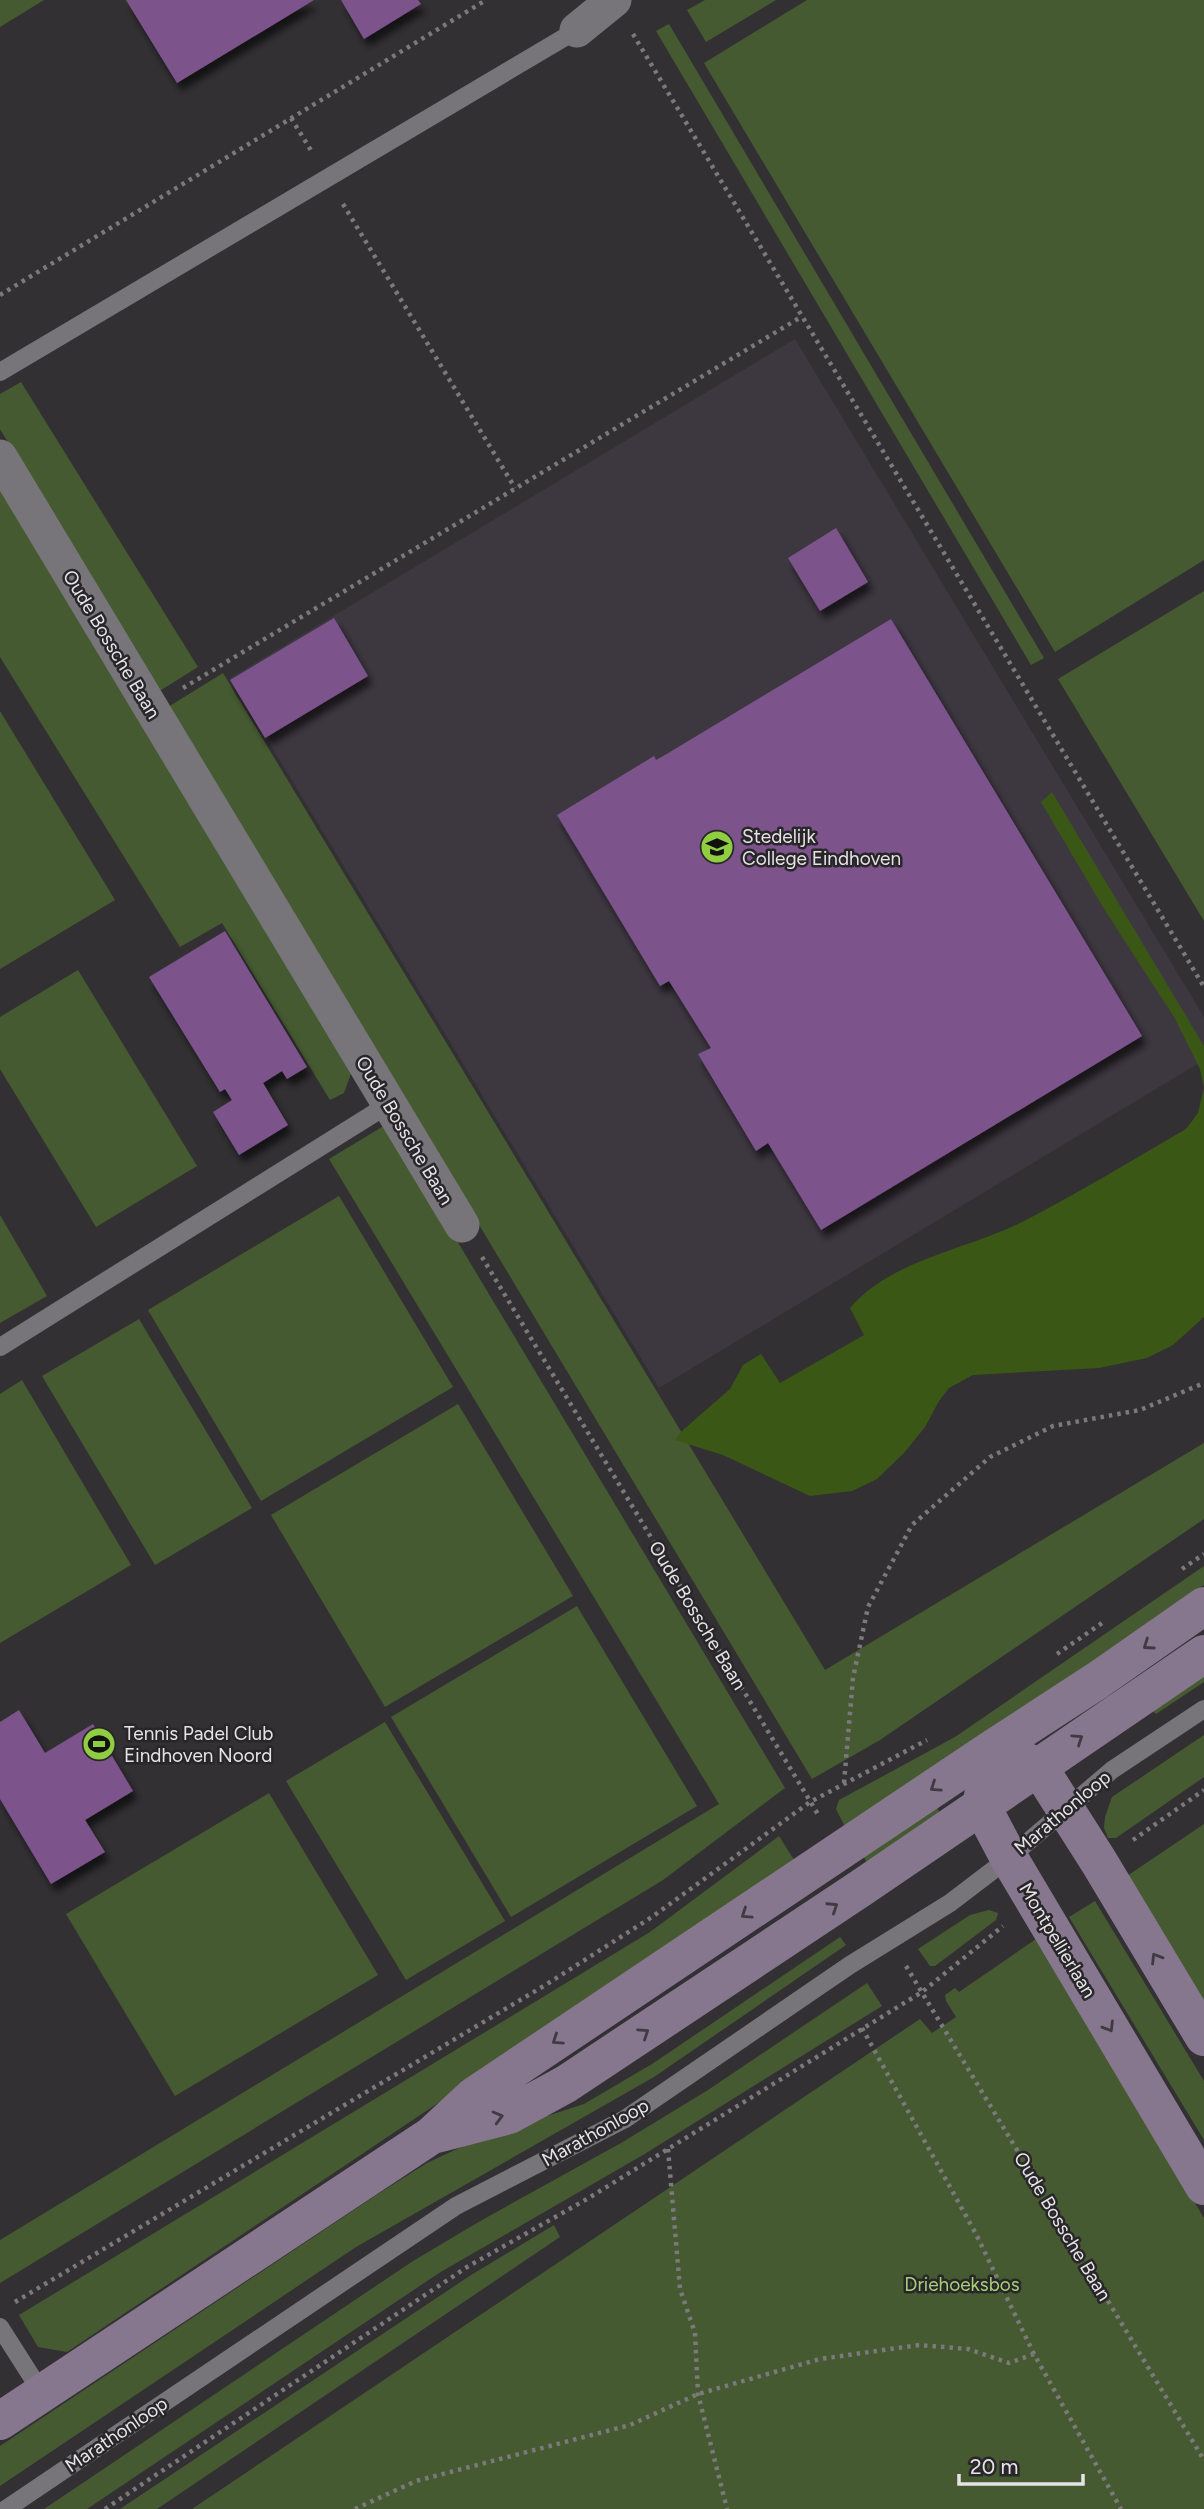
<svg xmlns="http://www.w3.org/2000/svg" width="1204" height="2509" viewBox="0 0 1204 2509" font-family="Figtree,sans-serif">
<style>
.built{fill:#3d3740}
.green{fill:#465a31}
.water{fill:#3b5715}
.building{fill:#7b538b;filter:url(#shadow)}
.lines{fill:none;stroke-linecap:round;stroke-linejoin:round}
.path{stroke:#7b797c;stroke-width:4.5;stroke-dasharray:3.5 5;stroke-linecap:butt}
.lane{stroke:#777579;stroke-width:18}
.street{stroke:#777579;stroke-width:35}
.secondary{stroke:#86768e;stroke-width:38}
.oneway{stroke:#403a42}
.labels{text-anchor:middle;stroke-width:5;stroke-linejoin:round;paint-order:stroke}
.street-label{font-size:19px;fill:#e5e3e6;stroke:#282629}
.poi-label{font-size:19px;fill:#e5e3e6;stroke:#282629;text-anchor:start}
.park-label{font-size:19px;fill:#a5d076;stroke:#282629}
</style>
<defs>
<filter id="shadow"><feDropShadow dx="4.5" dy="8" stdDeviation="3.5" flood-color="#0009"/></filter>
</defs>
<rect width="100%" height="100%" fill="#323033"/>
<path class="built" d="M795,339l409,678v43l-545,328 -429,-710z"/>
<path class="green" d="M0,0h44l-44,27z
M705,0h71l-70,42 -19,-32z
M807,0h397v560l-149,92 -351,-589z
M669,24l375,634 -13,7 -375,-634z
M21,382l177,285 -40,25 -158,-263v-35z
M0,482l353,586 -9,25 -14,7 -108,-177 -42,24 -180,-290z
M1204,591v330l-146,-242z
M223,673l602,997 379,-227v76l-324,221 -68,39 -644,-1072z
M0,711l115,189 -115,69z
M78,970l119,196 -101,61 -96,-158v-52z
M387,1124l398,664 -122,92 -663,403v-43l719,-436 -390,-645z
M339,1196l114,191 -192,114 -113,-191z
M0,1215l47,81 -47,27z
M139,1319l113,189 -97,57 -113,-189z
M22,1380l109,185 -131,78v-249z
M458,1404l115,192 -188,111 -114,-192z
M1204,1566v19l-358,244 -10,-20 3,-9 116,-63z
M577,1606l120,200 -186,111 -120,-200z
M1204,1667v15l-48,32 -5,-4z
M385,1722l120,199 -99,59 -120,-199z
M1204,1735v42l-88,61h-8l-4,-10 1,-11 7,-20z
M269,1793l109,182 -203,121 -109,-182z
M936,1806l7,12 -73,50 -12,-21z
M1204,1824v179l-77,-127z
M779,1836l17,27 -729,489 -29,-5 -19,-32 631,-383z
M1095,1901l109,180v59l-135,-223z
M989,1910l9,3 -2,7 -61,46h-5l-12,-17 52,-34z
M840,1937l6,8 -192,132 -298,170 -356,239v-40l378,-252 49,-31 32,-15 57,-22 68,-22 68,-40z
M1036,1939l168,279v291h-1012l728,-490 12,14 24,-16 -10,-16 -1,-6 10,-7 4,4z
M867,1983l15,23 -239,149 -204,118 -352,236h-43l369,-248 69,-41 139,-77 87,-53z
M554,2225l6,12 -403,272h-37l351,-234z"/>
<path class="water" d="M1052,792l152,254v271l-31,28 -26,13 -48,10 -126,7 -24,13 -10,13 -14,26 -21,26 -27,26 -25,12 -42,5 -87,-41 -48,-15 8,-10 47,-41 13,-24 18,-11 19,29 84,-48 -14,-27c42,-49 116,-58 172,-86 55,-28 110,-62 164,-93l12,-16 6,-25 -4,-19 -26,-52 -70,-108 -63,-107z"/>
<path class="building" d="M126,0h188l-137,83z
M341,0h77l3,4 -57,35z
M836,528l32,54 -48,29 -32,-53z
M334,618l34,58 -103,62 -35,-58z
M891,619l251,417 -321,194 -53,-87 -12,8 -58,-97 13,-6 -42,-67 -9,5 -103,-171 97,-59 2,4 9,-5z
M225,931l82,136 -20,12 -5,-8 -19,12 25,42 -49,30 -26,-43 19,-12 -7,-11 -5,3 -71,-115z
M19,1710l26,43 48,-29 40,67 -48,29 20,32 -54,32 -51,-85v-77z"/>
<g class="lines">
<path class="path" d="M633,34l571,953
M291,118l21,34
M343,204l172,284
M0,295l486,-295
M183,688l618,-371
M482,1257l337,559
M1182,1569l22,-15
M1057,1654l48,-33
M844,1783l9,-105 15,-71 44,-82 78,-68 63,-31 87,-16 64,-27
M1133,1840l71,-50
M906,1966l298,494
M862,2028l114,206 58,120 87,155
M668,2149l12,140 15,44 3,61 29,115
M15,2302l532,-318 105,-67 158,-115 117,-62
M105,2509l362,-242 120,-68 335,-207 81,-66
M355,2509l61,-28 214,-56 68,-31 122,-35 99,-14 49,4 41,14 25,-9"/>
<path class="lane" d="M0,372l577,-342
M0,1347l389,-243
M0,2327l42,66
M6,2509l450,-303 169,-87 225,-154 100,-62 59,-45 103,-88 92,-61"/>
<path class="street" d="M577,30l37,-30
M0,457l462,768"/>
<path class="secondary" d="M1013,1757l25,9 61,96 105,175
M986,1782l-5,23 28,53 195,328
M437,2134l72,-19 57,-31 295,-196 343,-234
M0,2421l432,-286 42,-39 518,-347 106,-69 106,-74"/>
</g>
<defs><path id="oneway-chevron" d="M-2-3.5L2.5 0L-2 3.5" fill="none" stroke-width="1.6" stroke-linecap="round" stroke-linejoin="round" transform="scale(1.75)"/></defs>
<g class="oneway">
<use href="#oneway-chevron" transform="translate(1148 1645) rotate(145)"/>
<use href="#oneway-chevron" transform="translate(1078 1739) rotate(-34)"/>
<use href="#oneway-chevron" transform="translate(935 1787) rotate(146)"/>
<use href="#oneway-chevron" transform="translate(833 1907) rotate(-33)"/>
<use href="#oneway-chevron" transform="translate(746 1914) rotate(146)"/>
<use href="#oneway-chevron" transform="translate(1156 1958) rotate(-121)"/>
<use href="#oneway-chevron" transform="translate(1109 2027) rotate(59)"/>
<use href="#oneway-chevron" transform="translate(644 2033) rotate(-34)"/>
<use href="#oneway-chevron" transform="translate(557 2040) rotate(146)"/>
<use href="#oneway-chevron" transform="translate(498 2117) rotate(-15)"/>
</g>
<defs>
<symbol id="school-disc" viewBox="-11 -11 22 22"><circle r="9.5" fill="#90cd40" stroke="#282629"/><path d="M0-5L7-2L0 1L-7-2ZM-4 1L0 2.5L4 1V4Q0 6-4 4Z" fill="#111"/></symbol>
<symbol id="stadium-disc" viewBox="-11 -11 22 22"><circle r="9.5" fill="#90cd40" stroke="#282629"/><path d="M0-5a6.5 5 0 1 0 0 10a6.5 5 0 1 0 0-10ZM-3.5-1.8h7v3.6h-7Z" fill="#111"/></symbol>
</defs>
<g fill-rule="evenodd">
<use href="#school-disc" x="698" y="828" width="38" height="38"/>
<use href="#stadium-disc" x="80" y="1725" width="38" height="38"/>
</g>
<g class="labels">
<g class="street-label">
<text transform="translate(112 644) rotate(59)" y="7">Oude Bossche Baan</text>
<text transform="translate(405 1130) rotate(59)" y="7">Oude Bossche Baan</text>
<text transform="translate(698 1615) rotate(59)" y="7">Oude Bossche Baan</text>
<text transform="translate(1062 1812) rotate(-40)" y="7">Marathonloop</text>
<text transform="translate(1058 1940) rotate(59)" y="7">Montpellierlaan</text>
<text transform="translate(595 2132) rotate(-29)" y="7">Marathonloop</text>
<text transform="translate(1063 2226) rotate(59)" y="7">Oude Bossche Baan</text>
<text transform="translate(116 2434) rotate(-34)" y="7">Marathonloop</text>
</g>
<g class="poi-label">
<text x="742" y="843">Stedelijk<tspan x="742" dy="22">College Eindhoven</tspan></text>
<text x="124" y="1740">Tennis Padel Club<tspan x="124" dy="22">Eindhoven Noord</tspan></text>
</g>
<g class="park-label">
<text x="962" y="2291">Driehoeksbos</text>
</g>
</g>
<path d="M959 2474v10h124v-10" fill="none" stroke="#e5e3e6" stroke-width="3.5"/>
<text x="970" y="2474" font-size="21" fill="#e5e3e6" stroke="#282629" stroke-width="5" paint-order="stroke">20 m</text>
</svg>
